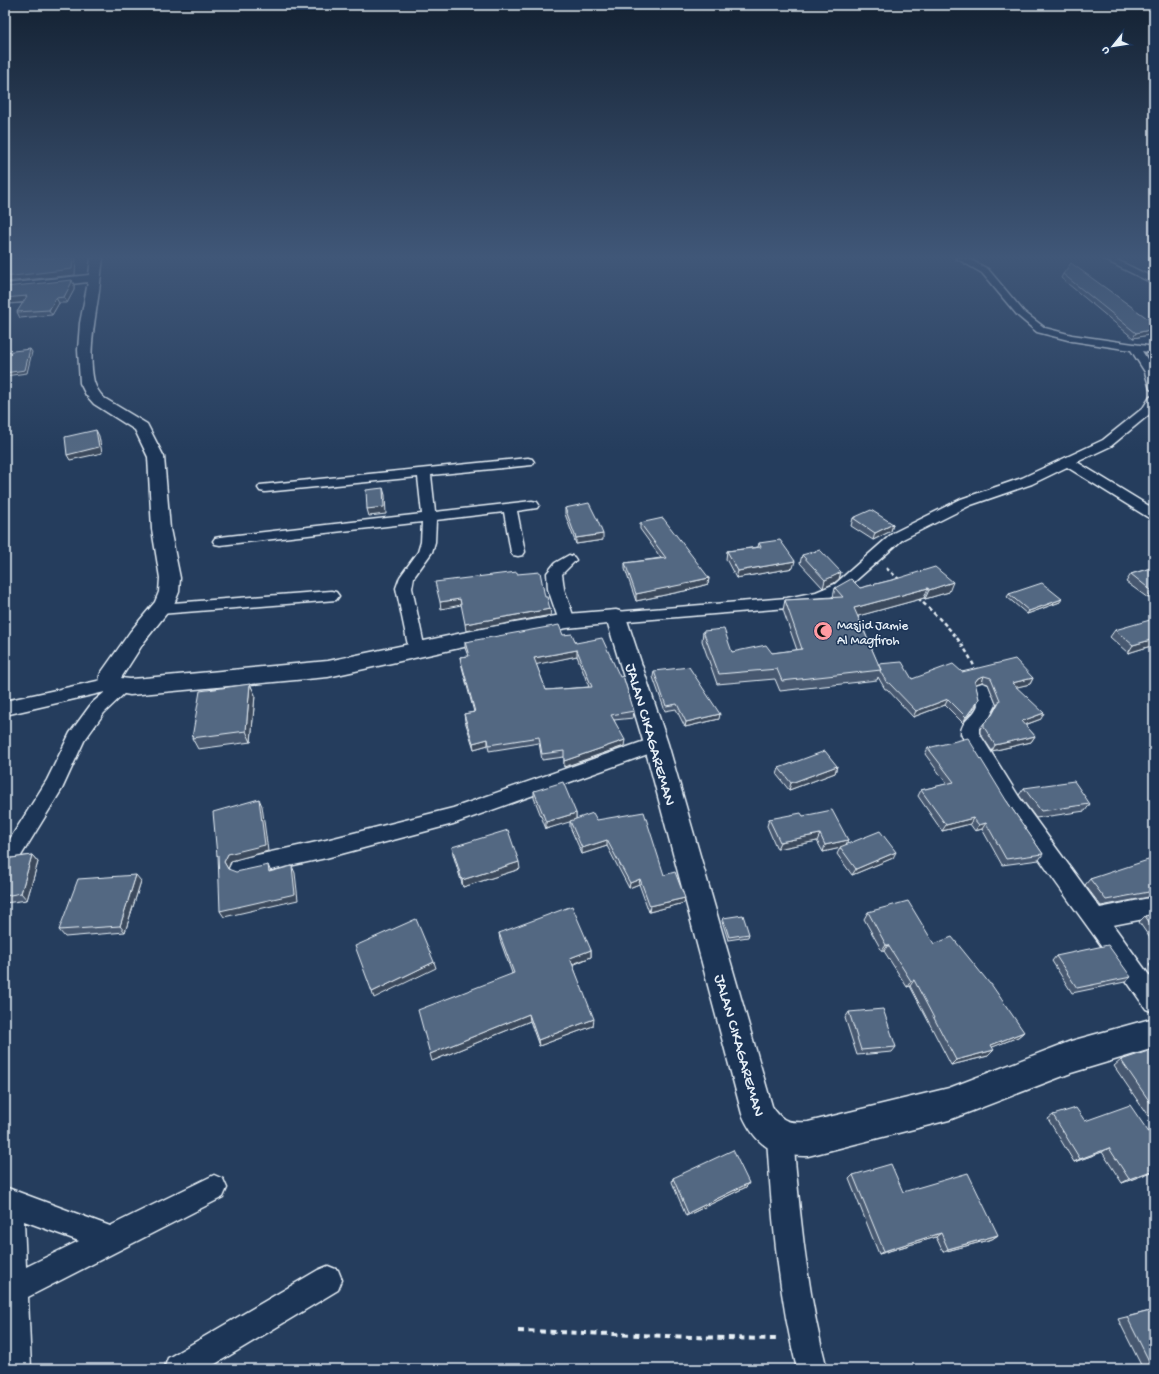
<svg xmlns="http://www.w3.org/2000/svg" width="1159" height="1374" viewBox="0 0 1159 1374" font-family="'Gochi Hand',sans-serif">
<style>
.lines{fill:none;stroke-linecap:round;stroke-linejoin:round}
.street-casing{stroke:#e8f1f8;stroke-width:3}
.secondary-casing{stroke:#e8f1f8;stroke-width:3}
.path-far1{stroke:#e8f1f8;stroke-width:2.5;stroke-dasharray:4 3;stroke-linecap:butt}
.path{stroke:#e8f1f8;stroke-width:4;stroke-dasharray:6 4.5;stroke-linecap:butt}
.street{fill:#1d3557;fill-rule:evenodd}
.secondary{fill:#1d3557;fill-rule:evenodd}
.wall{fill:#475970;stroke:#e8f1f8;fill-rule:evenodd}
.shaded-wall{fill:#3a485b;stroke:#e8f1f8}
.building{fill:#536782;stroke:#e8f1f8;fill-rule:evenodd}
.labels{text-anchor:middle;stroke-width:3;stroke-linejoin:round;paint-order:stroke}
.poi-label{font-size:13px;fill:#e8f1f8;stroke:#1d3557;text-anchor:start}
.near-street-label{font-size:16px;fill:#e8f1f8;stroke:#1d3557}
</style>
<rect width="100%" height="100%" fill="#253d5d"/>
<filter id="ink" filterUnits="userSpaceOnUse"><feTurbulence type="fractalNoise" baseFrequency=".025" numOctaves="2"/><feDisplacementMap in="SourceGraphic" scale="8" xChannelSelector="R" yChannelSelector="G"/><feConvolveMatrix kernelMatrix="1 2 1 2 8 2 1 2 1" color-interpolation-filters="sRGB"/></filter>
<g filter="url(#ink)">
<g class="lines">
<defs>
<path id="street" d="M956,258h11l21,11 36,43 21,16 27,7 82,12v6l-12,-2 12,19v20l-4,-1 -5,-17 -14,-22 -59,-9 -35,-9 -19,-16 -36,-43z
M1101,258h12l41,20v6z
M1154,396v14l-2,2 -41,34 -34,16 77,47v10l-5,-1 -82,-51 -35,17 -61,21 -68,34 -58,51 -20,10 -38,8 -171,14 -6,-1 -2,-4 2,-4 6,-1 171,-14 29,-6 19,-8 58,-51 68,-34 61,-21 81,-38 40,-32 7,-11z
M528,458l4,1 2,3 -2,3 -101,10 4,37 97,-11 5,1 2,3 -2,3 -20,3 8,41 -2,3 -5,1 -5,-1 -2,-3 -7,-40 -68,8 -1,22 -3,10 -18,25 -2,11 13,62 -2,4 -6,2 -6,-2 -2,-4 -13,-62 4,-11 18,-25 3,-10 1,-20 -202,23 -5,-1 -2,-3 2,-3 5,-1 202,-23 -4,-37 -153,15 -5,-1 -2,-3 2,-3z
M569,555l5,2 2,3 -14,14 2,15 11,32 -2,4 -6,1 -6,-1 -2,-4 -11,-32 -1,-16 8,-10z
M331,591l5,1 3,4 -3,4 -176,14 -5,-1 -3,-4 3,-4 5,-1z
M111,678l7,3 4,-1 6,2 2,4 -2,4 -24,23 -20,28 -22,48 -43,70 -7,3 -7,-3v-12l42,-67 23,-47 22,-30 13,-11 -100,23v-14z
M982,683l6,2 8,20 -8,15 -9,8v5l40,64 81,111 54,-11v20l-41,8 41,57v30l-8,-3c-62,-91 -133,-178 -185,-275 0,-14 13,-17 17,-29l-5,-16 3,-4z
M656,737l6,2 3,5 -3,5 -209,75 -127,34 -87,19 -7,-3 -3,-6 3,-6 7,-3 87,-19 127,-32z
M780,1125l9,4 4,9c7,78 14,155 34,231h-30c-19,-76 -25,-153 -30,-231l4,-9z
M214,1175l9,4 4,9 -4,9 -195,100 3,72h-26v-182l105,39zM24,1221l55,20 -53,26z
M328,1266l10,4 4,10 -4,10 -131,79h-43l4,-11 150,-88z"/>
<path id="secondary" d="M91,258h12c-2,14 -3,27 -5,40 -4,27 -10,57 -4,84 2,6 6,12 10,16l43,26 17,33 6,72 10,49 -1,14 -5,12 -30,38 -23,36 9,1 15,-1 183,-17 163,-34 76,-13 49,-4 7,2 3,5 42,127 104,362c11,17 17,17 36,16l141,-34 122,-47 83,-23v30l-83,25 -122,47 -141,36c-34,1 -53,-11 -66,-42l-98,-370 -36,-120 -41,4 -76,13 -163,36 -198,18 -27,-5c-3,-6 -5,-11 -2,-17l29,-41 25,-30 4,-10 1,-14 -8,-49 -4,-72 -13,-27 -41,-26 -8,-9 -6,-12 -2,-33 2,-27 8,-41 -83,10v-8l84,-9z"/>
</defs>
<use href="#street" class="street-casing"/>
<use href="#secondary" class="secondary-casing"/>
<path class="path-far1" d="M886,568l14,12
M918,598c23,22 46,42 58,73"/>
<path class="path" d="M518,1331c87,2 174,7 261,8"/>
<use href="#street" class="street"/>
<use href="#secondary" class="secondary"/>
</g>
<path class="wall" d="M1063,274l91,49v11l-21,4 -72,-60z
M74,285v5l-7,13h-8l-7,12 -32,3 -3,-6 6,-9 -15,1 -1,-2z
M565,508l38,32 -27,4 -11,-30z
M853,518l40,6 -2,7 -18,9 -22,-14z
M640,523l69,55 -1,6 -18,5 -1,1 -53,11 -11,-32v-6l36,-5 -21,-29z
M759,543l34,25 -57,10 -10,-19 1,-8 31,-4z
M802,555l39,17 -2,7 -5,4 -11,5 -23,-25z
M1154,567v29l-6,2 -22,-16 5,-8z
M896,579l53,13 -24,7 -1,-1 -66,18 20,48 34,15 50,-7 71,6 -3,6 -14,3 25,32 -16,6 10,11 -4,6 -39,9 -12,-18v-4l4,-6 8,-8 5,-9 -9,-22 -6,-2 -7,2 4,15 -3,6 -13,18 -18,-18 -32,12 -26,-28h-2l-7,-12 -1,3 -97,11 -5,-12 -58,5 -15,-43 1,-10 29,21 40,1 25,-3 -14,-40 2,-10 48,-3 2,-9h25z
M1009,594l51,8 -33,12 -20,-17z
M1154,624v21l-26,8 -18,-16 5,-7z
M563,635l13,8 58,68 -1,7 -19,2 10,26 -60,21v-10l-22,3 -3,-17 -50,8 -1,-6 -14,4 -9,-28 -1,-7 10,-2 -13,-49 -1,-6 8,-1 -3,-8v-6zM577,656l12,31 -43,3 -10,-26z
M654,671l65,48 -34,8 -9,-18 -11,2 -12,-34z
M250,684l5,11 -4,47 -53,7 -6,-11z
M928,748l78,52 37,54 -4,6 -37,5 -20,-36 -7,2 -5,-7 -28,7 -24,-35 3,-6 26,-6 -22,-30z
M837,766l-2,7 -46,17 -12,-15 2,-7z
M1024,788l66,16 -5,7 -49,7 -17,-23z
M534,791l42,22v6l21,1 67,55 21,23 -1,5 -35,9 -10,-28 -10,4 -22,-42 -25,8 -12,-27v-6l-24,8 -12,-31z
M803,816l45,24 -2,5 47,13 -41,17 -15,-21 3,-6 -17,4 -6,-11 -40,8 -10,-23 2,-7z
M452,847l68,22 -57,18 -10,-33z
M32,855l6,7 -11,38 -22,3v-44z
M1154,864v32l-53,10 -16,-21 5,-6z
M141,881l-16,51 -60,5 -6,-7z
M868,912l66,32 90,88 -6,5 -26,10 -4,9 -37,9 -41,-79 -3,1 -23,-36h-2l-18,-32z
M1154,914v30l-15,-22 6,-6z
M723,918l26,16 -1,3 -20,3 -6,-19z
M499,933l92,17v7l-18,8 20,61 -54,20 -9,-25 -98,40 80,-88 -12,-33z
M1056,956l75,21 -6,5 -53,11 -20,-32z
M1154,960v12l-5,-7z
M849,1012l47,35 -4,5 -35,3 -12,-37z
M1154,1049v65l-6,2 -34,-50 7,-6z
M1053,1115l32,6 69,19v31l-32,12 -20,-31 -28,10 -26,-43z
M853,1175l145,60 -6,4 -49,13 -7,-15 -57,17 -30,-75z
M673,1178l76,5 -3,4 -60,29 -14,-34z
M1154,1310v59h-11l-25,-50z"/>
<path class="shaded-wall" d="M73,258h3l-1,17 -70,7v-5z
M72,280l2,5v5l-7,13 -3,-6z
M5,296h22l3,6 -22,2 -1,-2h-2z
M56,298l3,5 -7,12 -3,-5z
M1154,329v5l-21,4 3,-5z
M30,349l2,3 -5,21 -22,3v-3z
M96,430l3,6 3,17 -32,7 -3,-5z
M383,488l2,7 1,19 -17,2 -2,-7z
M893,524l-2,7 -18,9 2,-7z
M603,534v6l-27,4v-6z
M795,561l-2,7 -57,10 2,-7z
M841,572l-2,7 -5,4 -11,5 2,-8z
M709,578l-1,6 -18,5 -1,1 -53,11v-7z
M953,582l-4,10 -24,7 4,-9z
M928,588l-4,10 -73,20 3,-10z
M1154,590v6l-6,2 4,-7z
M460,599l1,6 -20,4 -1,-7z
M1062,599l-2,3 -33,12 2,-3z
M550,609l1,6 -85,16 -1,-7z
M1154,639v6l-26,8 5,-8z
M577,650v6l-43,9v-7z
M984,676l-2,6 -6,2 -4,4 3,-6 3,-4z
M1033,678l-3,6 -21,5 3,-6z
M250,684l5,11 -4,47 -5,-11z
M948,699l-3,6 -32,12 3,-6z
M979,699l-3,6 -13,18 3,-6z
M1044,713l-3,6 -22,8 3,-6z
M720,714l-1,5 -34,8 1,-5z
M1035,736l-4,6 -39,9 3,-6z
M488,739v6l-14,4 -1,-6z
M625,740l-1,6 -60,21v-6z
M837,766l-2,7 -46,17 2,-7z
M259,799l3,7 6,45 -37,10 -3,8 -4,-7 4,-8z
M576,813v7l-30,9v-7z
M973,818l-3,6 -28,7 4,-6z
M986,823l-4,6 -7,2 4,-6z
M820,834l-3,7 -40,8 3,-7z
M607,840v6l-25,8v-6z
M848,840l-3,7 -22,5 2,-7z
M896,852l-3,6 -41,17 4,-6z
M32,855l6,7 -11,38 -6,-7z
M519,862l1,7 -57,18 -1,-7z
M268,865l3,7h-2z
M292,866l3,7 3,27 -74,17 -4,-6z
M136,875l5,6 -16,51 -5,-6z
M640,879l-1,5 -10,4 1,-5z
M685,898l-1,5 -35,9 1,-6z
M886,945h2l-4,6h-2z
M591,950v7l-21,8v-7z
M434,962l2,6 -62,30 -2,-6z
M914,980l-4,6 -3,1 4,-6z
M529,1014l1,7 -98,40 -2,-7z
M594,1019l-1,7 -54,20 -1,-6z
M1024,1032l-6,5 -33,13 6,-5z
M994,1050l-6,6 -37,9 5,-5z
M1109,1148l-7,4 -28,10 6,-3z
M1154,1170v1l-32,12 7,-4z
M749,1183l-3,4 -60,29 2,-3z
M941,1233l-5,4 -57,17 5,-3z
M998,1235l-6,4 -49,13 5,-3z"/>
<path class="building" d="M5,258h68l-1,11 -67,8z
M1071,263l83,60v6l-18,4 -73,-59z
M72,280l-1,4 -7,13 -8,1 -7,12 -32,2 10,-16 -22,2 1,-2h-1v-9z
M30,349l-5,21 -20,3v-21z
M96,430l3,17 -32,8 -2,-18z
M383,488l1,19 -17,2 -1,-19z
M589,503l8,16 6,15 -27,4 -11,-30z
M871,510l22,14 -18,9 -22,-15z
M663,518l46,60 -19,4v1l-54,11 -11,-31 41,-5 -26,-35z
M780,540l15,21 -57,10 -11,-20 34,-4 -2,-4z
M820,550l21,22 -5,3 -11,5 -23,-25z
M935,567l18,15 -24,8 -1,-2 -74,20 27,62 -99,11 -5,-12 -58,5 -16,-43 21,-2 8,23 34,-7 6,8 30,-4 -17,-49 58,-3 -8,-9 16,-9 9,9 36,-9z
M1154,567v23l-2,1 -21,-17z
M517,572v2l23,-2 5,25h2l3,12 -85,15 -5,-25 -20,3 -5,-20z
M1042,583l20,16 -33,12 -20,-17z
M1150,620l4,4v15l-21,6 -18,-15z
M559,625l4,10 9,-1 4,9 26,-5 18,39 3,-1 11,35 -23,4 14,25 -61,21v-10l-22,3 -3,-17 -50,8 -1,-6 -15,4 -9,-29 11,-2 -15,-55 9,-1 -4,-14zM577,650l15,37 -46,3 -12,-32z
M1015,659l18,19 -21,5 32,30 -22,8 13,15 -40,9 -11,-18v-4l8,-8 8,-15 -9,-22 -7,-2 -6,2 -3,4 4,17 -13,18 -18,-18 -32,12 -27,-28h-2l-7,-12 1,-1 -3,-6 24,-2 10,17 41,-15 9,8z
M689,667l31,47 -34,8 -9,-18 -11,2 -12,-35z
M250,684l-4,47 -54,7 8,-47z
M968,738l38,62 37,54 -37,5 -20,-36 -7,2 -6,-7 -27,7 -25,-35 33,-8 -26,-34z
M825,751l12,15 -46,17 -12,-15z
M1074,781l16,23 -49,7 -17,-23z
M563,782l13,31 -30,9 -12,-31z
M259,799l6,46 -37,9 -4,8 4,7 8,3 32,-7 1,7 23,-6 3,28 -75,17 -2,-56 -1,1 -4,-44z
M832,810l16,30 -23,5 -5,-11 -40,8 -11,-23 32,-6 2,3z
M644,812l20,63 11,-3 10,26 -35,8 -10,-27 -10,4 -23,-43 -25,8 -12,-27 23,-8 4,7z
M508,830l11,32 -57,18 -10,-33z
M880,831l16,21 -40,17 -16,-22z
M32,855l-11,38 -16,3v-37z
M1148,860l5,5 1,-1v27l-48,9 -16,-21z
M136,875l-16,51 -61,4 19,-51z
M908,901l26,43 18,-7 38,47h1l33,48 -33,13 3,5 -38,10 -42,-80 -3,1 -23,-36h-2l-18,-33z
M572,906l19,44 -21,8 24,61 -56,21 -9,-26 -99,40 -12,-44 96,-37 -15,-40z
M1154,914v15l-9,-13z
M743,915l6,19 -20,3 -6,-19z
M416,919l18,43 -62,30 -17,-46z
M1108,945l23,32 -54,11 -21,-32z
M883,1009l13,38 -35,3 -12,-38z
M1154,1049v59l-33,-48z
M1130,1105l24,35v30l-25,9 -20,-31 -29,11 -27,-44 23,-7 9,13z
M733,1150l16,33 -61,30 -15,-35z
M891,1164l12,28 65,-19 30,62 -50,14 -7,-16 -57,18 -31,-76z
M1154,1310v59h-1l-26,-52z"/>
</g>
<linearGradient id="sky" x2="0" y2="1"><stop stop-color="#142233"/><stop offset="0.57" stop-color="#405778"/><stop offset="1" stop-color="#405778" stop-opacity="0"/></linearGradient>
<rect width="1159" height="451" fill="url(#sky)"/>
<defs>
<symbol id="mosque-disc" viewBox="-11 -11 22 22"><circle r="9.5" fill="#ff9aa2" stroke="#1d3557"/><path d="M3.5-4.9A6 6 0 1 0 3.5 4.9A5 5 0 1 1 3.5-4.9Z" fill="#111"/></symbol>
</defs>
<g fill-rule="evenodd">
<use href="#mosque-disc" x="812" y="620" width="22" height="22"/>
</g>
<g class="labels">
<g class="poi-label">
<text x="837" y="629">Masjid Jamie<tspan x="837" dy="15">Al Magfiroh</tspan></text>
</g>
<g class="near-street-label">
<text transform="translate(652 734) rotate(74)" y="6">JALAN CIKAGAREMAN</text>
<text transform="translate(741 1045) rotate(74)" y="6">JALAN CIKAGAREMAN</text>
</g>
</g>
<rect width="1159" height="1374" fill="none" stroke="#1d3557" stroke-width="20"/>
<rect x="10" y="10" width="1139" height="1354" fill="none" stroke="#e8f1f8" stroke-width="1.5" filter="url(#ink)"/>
<g transform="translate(1113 46) rotate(240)" stroke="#1d3557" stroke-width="3" paint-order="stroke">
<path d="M0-3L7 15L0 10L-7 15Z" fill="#e8f1f8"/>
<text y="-6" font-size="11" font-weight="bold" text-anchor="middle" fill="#e8f1f8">U</text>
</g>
</svg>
